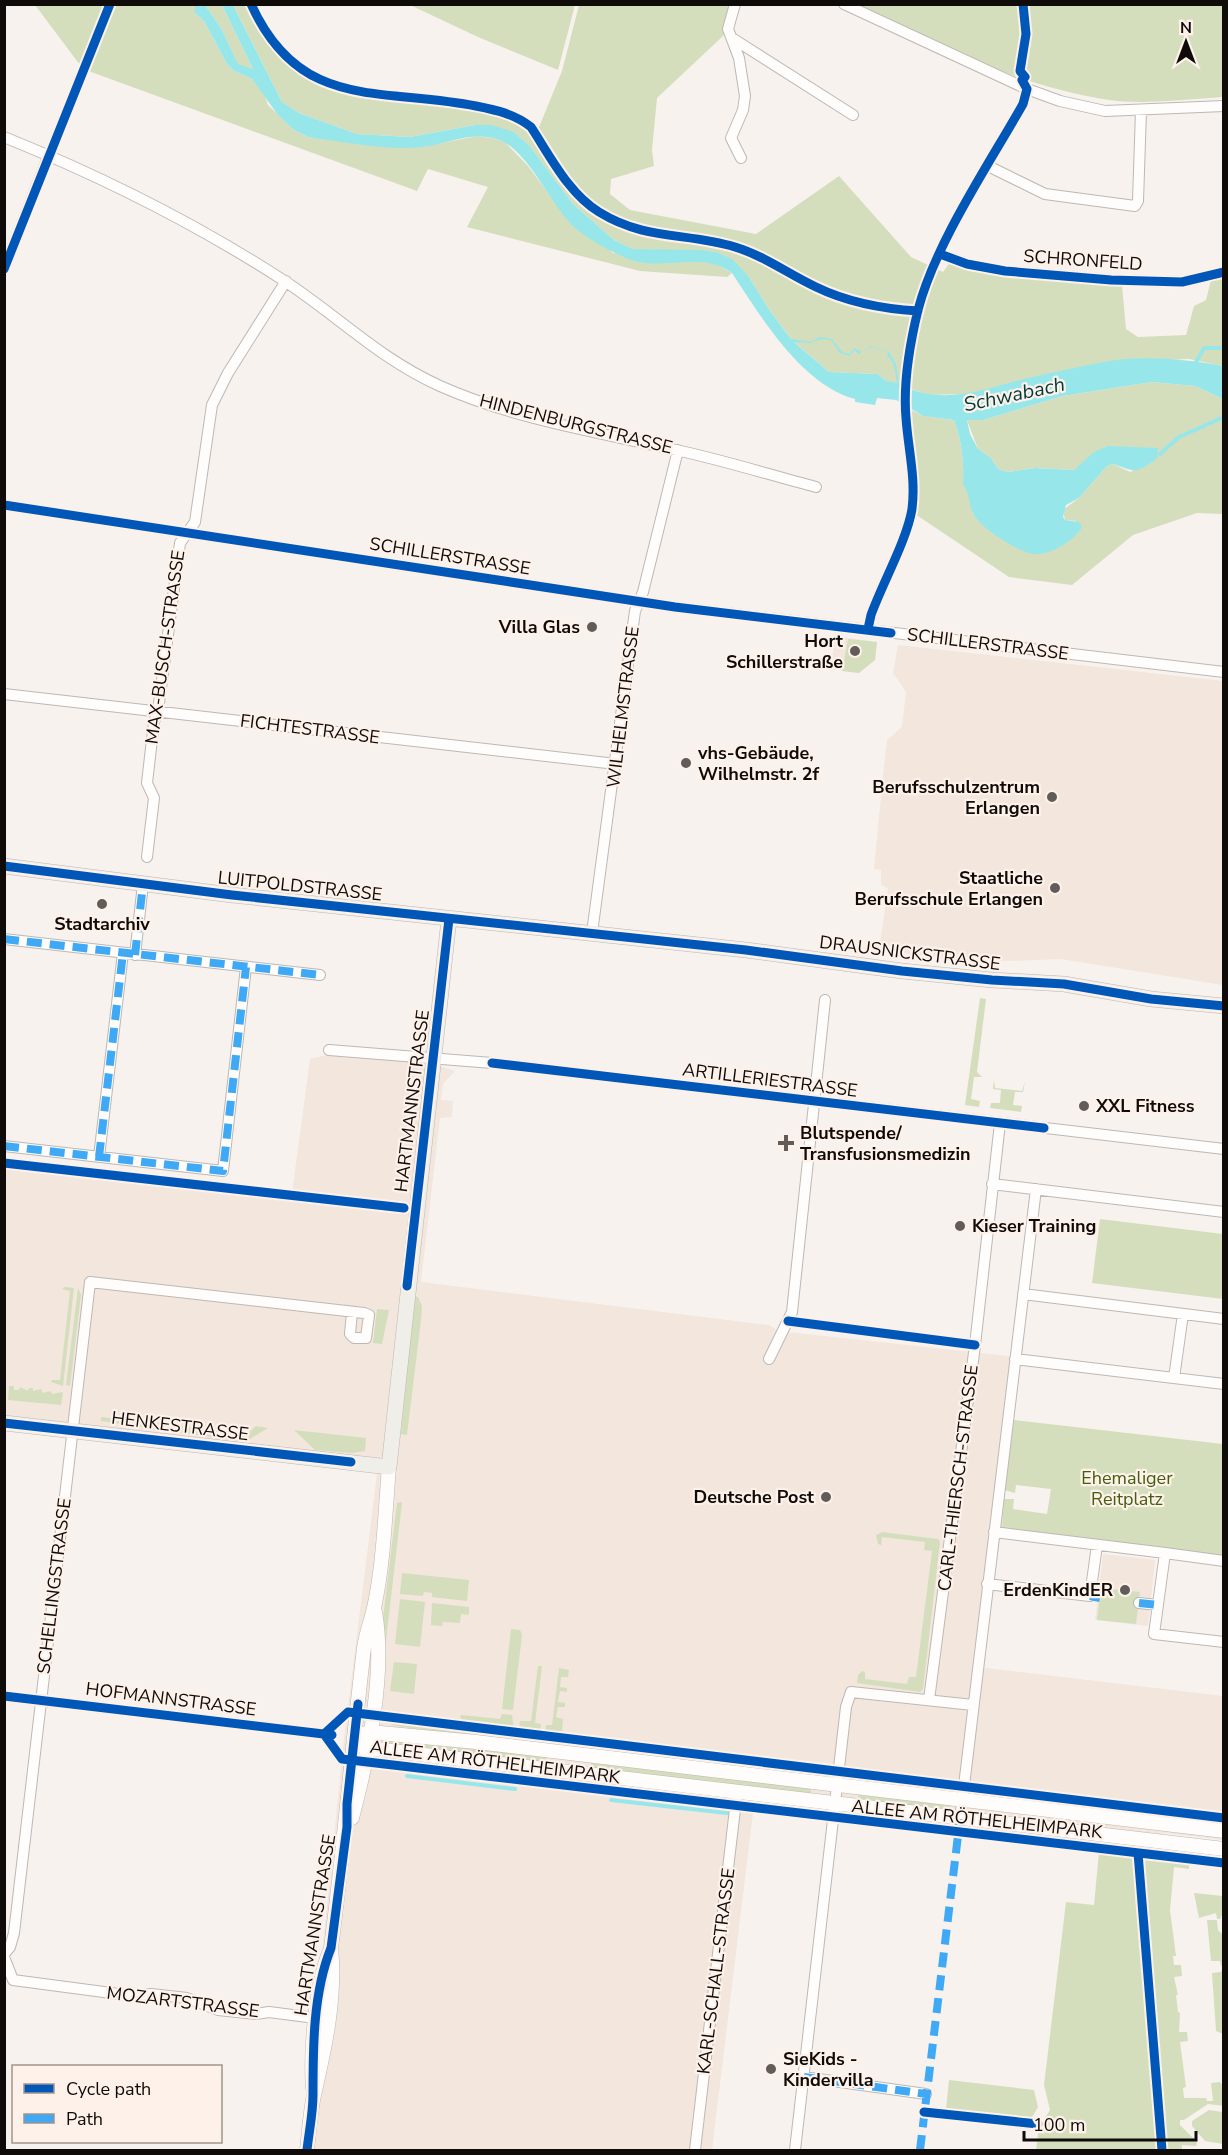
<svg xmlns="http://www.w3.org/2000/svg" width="1228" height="2155" viewBox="0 0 1228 2155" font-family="'Nunito Sans',sans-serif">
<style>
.built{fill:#f2e6dd}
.green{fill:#d4debd}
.water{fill:#97e7ea;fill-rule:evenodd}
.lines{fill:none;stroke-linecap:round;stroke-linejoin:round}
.stream{stroke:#97e7ea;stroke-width:4}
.minor-casing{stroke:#bdb8b4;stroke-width:12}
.tertiary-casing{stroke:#bdb8b4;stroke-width:15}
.secondary-casing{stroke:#bdb8b4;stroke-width:16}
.minor{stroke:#fefdfc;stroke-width:10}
.tertiary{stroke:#fefdfc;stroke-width:14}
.secondary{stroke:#f0eee8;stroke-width:15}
.quiet{stroke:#3fa9f5;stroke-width:8;stroke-dasharray:15 8;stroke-linecap:butt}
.cycleway-casing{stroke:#fdf1e9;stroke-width:13}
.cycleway{stroke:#0057b8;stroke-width:9}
.poi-dot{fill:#615c59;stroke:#fdf1e9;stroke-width:2}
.labels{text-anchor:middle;stroke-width:4.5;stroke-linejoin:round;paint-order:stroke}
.street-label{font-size:18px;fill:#0f0b09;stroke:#fdf1e9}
.poi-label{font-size:18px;font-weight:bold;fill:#0f0b09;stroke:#fdf1e9;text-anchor:end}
.park-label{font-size:18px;fill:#445e0d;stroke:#fdf1e9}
.water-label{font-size:20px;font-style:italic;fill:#00393c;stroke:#fdf1e9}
</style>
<rect width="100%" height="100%" fill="#f8f2ee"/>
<path class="built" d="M835,636l42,6 -2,18 -16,13 -28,-4z
M898,645l325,36v304l-162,-26 -82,3 -100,-12 9,-62 -7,-3v-15l-7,-1 10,-103 3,-26 15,-13 4,-35 -13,-19z
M336,1053l95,10 24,8 -12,13 -2,16 12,1 -1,16 -12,1 -19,164 348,43 9,6 231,25 5,64 -10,70 -2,38 -7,4 -17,135 245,29v144l-60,-7 -2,26 -62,-7 2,-21 -345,-43 -44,362h-410l42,-411 34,-273 -373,-43v-261l287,31 18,-134z
M1103,1554l52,6 -7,66 -53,-6z"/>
<path class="green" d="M1213,4l10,2v91c-37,2 -77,8 -114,3 -91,-14 -175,-56 -257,-95z
M35,5h160v8l9,8 23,43 7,7 18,8 11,11 5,15 26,25 14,7 94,10h20l55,-11 15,2 13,4 23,24 30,40 55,47 101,10 18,10 -5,4 -87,-6 -173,-44 21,-40 -60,-18 -11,22 -334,-122z
M205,5h17l31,64 -15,-4 -17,-37z
M233,5h15c46,102 114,87 207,100 19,3 40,6 58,13 9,4 16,10 24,14l25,-61 17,-66h153l-9,31 -66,62 -5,52 2,16 -43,13 -1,15 20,16 126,24 83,-58 72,81 32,15 8,-11 171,24 4,44 12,8 48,-2 8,-29 12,-6 6,-24 11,-4v94l-34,-7 -82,3 -141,32 -36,1 -44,-14 -8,-7 -49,-2 -37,-32 -22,-29 -21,-34 -33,-25 -83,-3 -19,-9 -41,-36 -44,-59 -15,-13 -39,-7 -65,12 -53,-3 -58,-21 -17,-11z
M410,5h165l-17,65 -80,-33z
M1152,382l43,4 28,13v115l-26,-1 -64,22 -61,50 -63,-8 -94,-63 -10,-107 18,9 31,4c8,22 10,41 9,65l7,7 3,22c44,32 54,57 105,19l-2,-12 -11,-1 -2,-10 16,-12 28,-32 6,-2 17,8 27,-13 -77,6 -6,5 -39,-2 -27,4 -10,-3 -7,-11 -13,-9 -11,-29h16l80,-24z
M848,639l29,3 -2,18 -16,13 -17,-2z
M980,998l6,1 -9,73 5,5h-8l-3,22 9,2 -1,6 -14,-2z
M994,1079l1,9 27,3 3,-9 -2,10h-8l-2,13 9,1 -1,6 -31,-4 1,-5h9l1,-13 -8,-1z
M1100,1219l123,15v65l-131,-16z
M65,1287l9,1 -11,98 -12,-4 1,-2h8l10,-89 -8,-2z
M78,1288l3,7 -11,91 -4,-1z
M414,1296l4,1 4,9 -1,14 -14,115 -6,-1z
M377,1309l12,1 -7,34 -9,-1z
M9,1386h5v4h5l1,-3 8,4 1,-3h4v3l9,-2v4l9,-2 1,3 11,-2 -2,13 -53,-5z
M101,1417l147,16 8,-7 12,2 -23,14 -144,-21z
M1014,1420l209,24v112l-221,-28 2,-29h10l-1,10 34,5 4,-25 -35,-4 -1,8 -11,-3z
M294,1430l72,8 -1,13 -14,2 -36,-3z
M401,1502l1,1 -18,154 -1,-39 14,-115z
M882,1532l56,7 2,3 -17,147 -3,3 -63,-9 1,-8 4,-4 3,1v7l42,5 2,-7h7l16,-126 -8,-1 1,-8 -43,-5 -1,8 -3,-1 -2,-9z
M402,1573l67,7 -2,21 -35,-4v-4l-8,-1 -1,4 -23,-2z
M1101,1588l39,4 -4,32 -39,-4z
M400,1599l25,3 -5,45 -25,-3z
M432,1603l37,4v8l-8,-1 -1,9 -17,-1 -1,4 -11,-1z
M511,1629l9,1 2,5 -9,75 -11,-1z
M394,1662l23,2 -3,30 -24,-3z
M538,1666h4l-7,57 6,1 -1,8 -21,-3 1,-8h11z
M559,1668l10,2 -1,7h-7l-1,10 7,1v4l-7,-1 -2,11 7,1v4h-7l-2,10 7,2 -1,15 -17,-2 1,-7h6z
M502,1714l10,1 2,14 -54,-7 1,-7 39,4z
M391,1721l81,10v5l-76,-10 -6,-2z
M388,1741c53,6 106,8 159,15l-1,8 -158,-18z
M591,1763l220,24v7l-221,-24z
M858,1795l91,9 2,3 -4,3 -89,-9z
M1099,1852l90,10v7l-15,-2 -4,43 6,46h-3l1,9h7l1,11 -8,1 4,18h-2l2,17 2,1 -1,19h8l1,9 -8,1 6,45 -3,1 1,10h22l1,3h6l-2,-18 9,-1 3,4 1,20 -16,-2 -24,16h-4v5l17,17 -1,4 -14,-1v5h-146l3,-23 11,-17 -6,-25 22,-183 28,3z
M1194,1893l29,3v17l-3,6h-3l-1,-6 -17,5z
M1207,1920h10l1,10 5,5v30l-2,1 -1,-5h-9z
M1223,1967l1,62 -1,5 -7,-3 -4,-58 9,-1z
M949,2080l85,10 4,17 -7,12 -85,-10z
M1209,2110l14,2v32l-18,-3 -13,-15v-5z"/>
<path class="water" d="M195,5h10l16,23 17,36 15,5 -31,-64h11l49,97 17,11 58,21 53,3 65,-12h16l23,7 15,13 44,59 41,36 19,9 67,1 16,2 16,7 17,18 21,34 21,28 20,3 9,-5 12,2 10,13 7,2 6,-6 7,4 9,-6 18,6 7,12 3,20c44,23 85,5 129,-6 25,-6 51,-11 76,-16 39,-7 81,-3 119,4v33l-28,-13 -43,-4 -89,14 -80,24h-16l3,14 8,15 13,9 7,11 10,3 27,-4 39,2 20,-18 14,-6 50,2 -1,11c-22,15 -21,13 -44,5l-6,2 -28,32 -13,7 -3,12 2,3 14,2 3,5c-7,13 -31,28 -47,27 -16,-1 -53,-25 -61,-39 -6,-10 -3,-20 -11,-30 1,-24 -1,-43 -9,-65l-31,-4 -27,-16 -19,-2 -2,7 -20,-3v-3c-53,-14 -94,-82 -123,-126 -32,-23 -72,0 -106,-15 -16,-7 -37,-18 -51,-30 -23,-21 -45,-74 -73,-87 -28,-12 -53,3 -80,6 -37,4 -77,-5 -114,-10l-14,-7 -16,-15 -26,-36 -18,-8 -7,-7 -23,-43 -9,-8zM821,339l10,1 9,13 9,3 6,-6 3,4 14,-7 16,5 -1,4c9,6 8,17 10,27l-11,-2 -8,-7 -49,-2 -35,-30 17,1z"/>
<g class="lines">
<path class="stream" d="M1195,364l9,-16h20
M1160,454l19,-17 45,-20
M407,1776l108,13
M611,1800l116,13"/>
<defs>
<path id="minor" d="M735,4l-7,25 11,29 6,38 -2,14 -12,28 10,20
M844,4l183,85 33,12 45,10 119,-5
M732,38l121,77
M4,137c94,38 194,88 279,143 54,35 95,78 157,106 74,33 157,46 236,64 47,10 94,25 140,37
M988,166l57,28 90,12 3,-5 3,-90
M940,254l27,10 38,7 106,9 71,2 42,-10
M4,269l45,-114
M4,505l671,102 549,65
M868,629l3,-14c11,-31 36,-75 41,-106 4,-31 -4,-61 -6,-91 -3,-34 4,-75 12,-108 17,-66 71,-146 105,-206l4,-15
M4,694l612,70
M147,857l7,-59 -7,-15 7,-61 4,-11 22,-168 15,-21 17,-117 16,-32 58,-92
M592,933l43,-322 8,-19 35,-142
M4,939l316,36
M135,955l8,-71
M329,1050l163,13 732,86
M4,1146l219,25 23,-204
M99,1157l24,-204
M992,1184l232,28
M1023,1294l201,25
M769,1359l23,-47 33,-312
M1015,1359l209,25
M1174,1378l9,-64
M994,1532l171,21
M1224,1561l-59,-8 -11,81 70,8
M987,1584l103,12 7,-51
M1139,1603l19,2
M4,1696l320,38
M929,1700l46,-355 25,-222
M960,1819l76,-630
M4,1954l6,-7 4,-14 76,-651 274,31 5,2 -3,23h-12l-4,-4 2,-22
M4,1957l9,23
M13,1980l121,16 17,-2 36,4 31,12 38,4 13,-2 54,7
M804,2077l122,17
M695,2150l42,-358
M795,2150l51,-443 5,-15 122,13"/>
<path id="tertiary" d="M354,1737l12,11 858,101
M354,1737l16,-5 106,10 748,89
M352,1818c16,-61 34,-144 23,-206
M313,2088c-3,-37 3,-102 16,-135
M307,2150c2,-18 3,-37 7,-55 11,-48 22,-97 17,-147 13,-100 21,-200 33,-300 2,-14 7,-27 10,-40 10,-46 11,-95 15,-141"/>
<path id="secondary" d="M4,866l228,29 514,55 156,21 90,9 72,4 87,15 73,7
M4,1423l385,44 60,-548"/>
</defs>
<use href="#minor" class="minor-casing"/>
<use href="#tertiary" class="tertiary-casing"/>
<use href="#secondary" class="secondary-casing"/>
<use href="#minor" class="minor"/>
<use href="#tertiary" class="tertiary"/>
<use href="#secondary" class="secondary"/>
<path class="quiet" d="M4,939l316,36
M135,955l8,-71
M4,1146l219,25 23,-204
M99,1157l24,-204
M1090,1596l10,2
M1139,1603l19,2
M804,2077l122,17
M920,2150l40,-331"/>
<defs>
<path id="cycleway" d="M251,4c49,108 130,83 225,102 20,4 39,8 55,21 19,29 38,67 68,85 47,29 87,20 136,35 30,9 53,27 81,40 31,15 68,22 102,24
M940,254l27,10 38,7 106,9 71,2 42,-10
M4,269l106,-265
M4,505l671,102 216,26
M868,629l3,-14c11,-31 36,-75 41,-106 4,-31 -4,-61 -6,-91 -3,-34 4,-75 12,-108 17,-66 71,-146 105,-206l4,-15 -5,-9 3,-3 -5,-6 6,-37 -3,-30
M4,866l228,29 514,55 156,21 90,9 72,4 87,15 73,7
M492,1063l552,65
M4,1163l400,45
M407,1286l42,-367
M788,1321l187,24
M4,1423l347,39
M4,1696l328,39
M324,1734l18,25 882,104
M324,1734l24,-22 876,106
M1138,1853l24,297
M924,2112l114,12
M307,2150c2,-18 6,-37 6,-55 0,-48 0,-102 18,-147l16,-121v-23l11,-100"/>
</defs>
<use href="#cycleway" class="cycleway-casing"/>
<use href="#cycleway" class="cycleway"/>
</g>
<g class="poi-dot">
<circle cx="592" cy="627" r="6"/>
<circle cx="855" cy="651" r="6"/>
<circle cx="686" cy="763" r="6"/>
<circle cx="1052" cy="797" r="6"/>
<circle cx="1055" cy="888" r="6"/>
<circle cx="102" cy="904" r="6"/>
<circle cx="1084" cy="1106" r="6"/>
<path d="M783 1134h6v6h6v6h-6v6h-6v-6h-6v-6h6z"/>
<circle cx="960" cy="1226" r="6"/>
<circle cx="826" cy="1497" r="6"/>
<circle cx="1125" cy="1590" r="6"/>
<circle cx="771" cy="2069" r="6"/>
</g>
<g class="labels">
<g class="street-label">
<text transform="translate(1083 260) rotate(4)" y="6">SCHRONFELD</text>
<text transform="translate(576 424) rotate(14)" y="6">HINDENBURGSTRASSE</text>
<text transform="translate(450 556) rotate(9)" y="6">SCHILLERSTRASSE</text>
<text transform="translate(988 644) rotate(7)" y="6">SCHILLERSTRASSE</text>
<text transform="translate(165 647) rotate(-82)" y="6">MAX-BUSCH-STRASSE</text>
<text transform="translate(623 707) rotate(-83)" y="6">WILHELMSTRASSE</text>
<text transform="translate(310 729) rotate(7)" y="6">FICHTESTRASSE</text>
<text transform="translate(300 886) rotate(6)" y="6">LUITPOLDSTRASSE</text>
<text transform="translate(910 953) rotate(7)" y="6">DRAUSNICKSTRASSE</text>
<text transform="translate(770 1080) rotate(7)" y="6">ARTILLERIESTRASSE</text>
<text transform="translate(412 1101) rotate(-83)" y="6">HARTMANNSTRASSE</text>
<text transform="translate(180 1426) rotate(7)" y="6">HENKESTRASSE</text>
<text transform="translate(958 1478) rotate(-83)" y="6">CARL-THIERSCH-STRASSE</text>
<text transform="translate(54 1586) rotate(-83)" y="6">SCHELLINGSTRASSE</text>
<text transform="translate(171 1699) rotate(7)" y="6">HOFMANNSTRASSE</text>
<text transform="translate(495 1762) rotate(7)" y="6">ALLEE AM RÖTHELHEIMPARK</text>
<text transform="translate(977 1819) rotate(6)" y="6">ALLEE AM RÖTHELHEIMPARK</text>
<text transform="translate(315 1925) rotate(-81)" y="6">HARTMANNSTRASSE</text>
<text transform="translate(716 1971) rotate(-83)" y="6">KARL-SCHALL-STRASSE</text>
<text transform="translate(183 2002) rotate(7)" y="6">MOZARTSTRASSE</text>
</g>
<g class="poi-label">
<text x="580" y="633">Villa Glas</text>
<text x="843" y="647">Hort<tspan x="843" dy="21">Schillerstraße</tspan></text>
<text x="698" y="759" text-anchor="start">vhs-Gebäude,<tspan x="698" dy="21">Wilhelmstr. 2f</tspan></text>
<text x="1040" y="793">Berufsschulzentrum<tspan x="1040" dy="21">Erlangen</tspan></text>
<text x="1043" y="884">Staatliche<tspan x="1043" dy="21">Berufsschule Erlangen</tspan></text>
<text x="102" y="930" text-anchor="middle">Stadtarchiv</text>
<text x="1096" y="1112" text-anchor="start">XXL Fitness</text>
<text x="800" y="1139" text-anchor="start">Blutspende/<tspan x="800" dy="21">Transfusionsmedizin</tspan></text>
<text x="972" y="1232" text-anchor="start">Kieser Training</text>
<text x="814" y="1503">Deutsche Post</text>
<text x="1113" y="1596">ErdenKindER</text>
<text x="783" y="2065" text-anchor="start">SieKids -<tspan x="783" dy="21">Kindervilla</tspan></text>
</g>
<g class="park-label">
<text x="1127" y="1484">Ehemaliger<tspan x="1127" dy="21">Reitplatz</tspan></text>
</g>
<g class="water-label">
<text transform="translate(1014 394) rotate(-12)" y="7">Schwabach</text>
</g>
</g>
<rect width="1228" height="2155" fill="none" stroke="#0f0b09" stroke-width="12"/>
<rect x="12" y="2065" width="210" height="78" fill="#fdf1e9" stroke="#9e958f" stroke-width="1.5"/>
<rect x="24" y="2084" width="30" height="9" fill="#0057b8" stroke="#9e958f" stroke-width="1.5"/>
<text x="66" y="2095" font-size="18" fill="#0f0b09">Cycle path</text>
<rect x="24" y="2114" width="30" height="9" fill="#3fa9f5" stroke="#9e958f" stroke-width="1.5"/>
<text x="66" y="2125" font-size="18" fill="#0f0b09">Path</text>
<g transform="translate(1186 42)" stroke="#fdf1e9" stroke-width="4.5" paint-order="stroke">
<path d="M0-4.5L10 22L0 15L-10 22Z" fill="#0f0b09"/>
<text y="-9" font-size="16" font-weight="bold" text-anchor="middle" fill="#0f0b09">N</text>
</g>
<path d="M1024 2131v9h172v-9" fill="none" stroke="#0f0b09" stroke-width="3"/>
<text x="1033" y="2131" font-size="18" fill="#0f0b09" stroke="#fdf1e9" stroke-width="4.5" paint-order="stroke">100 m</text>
</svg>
